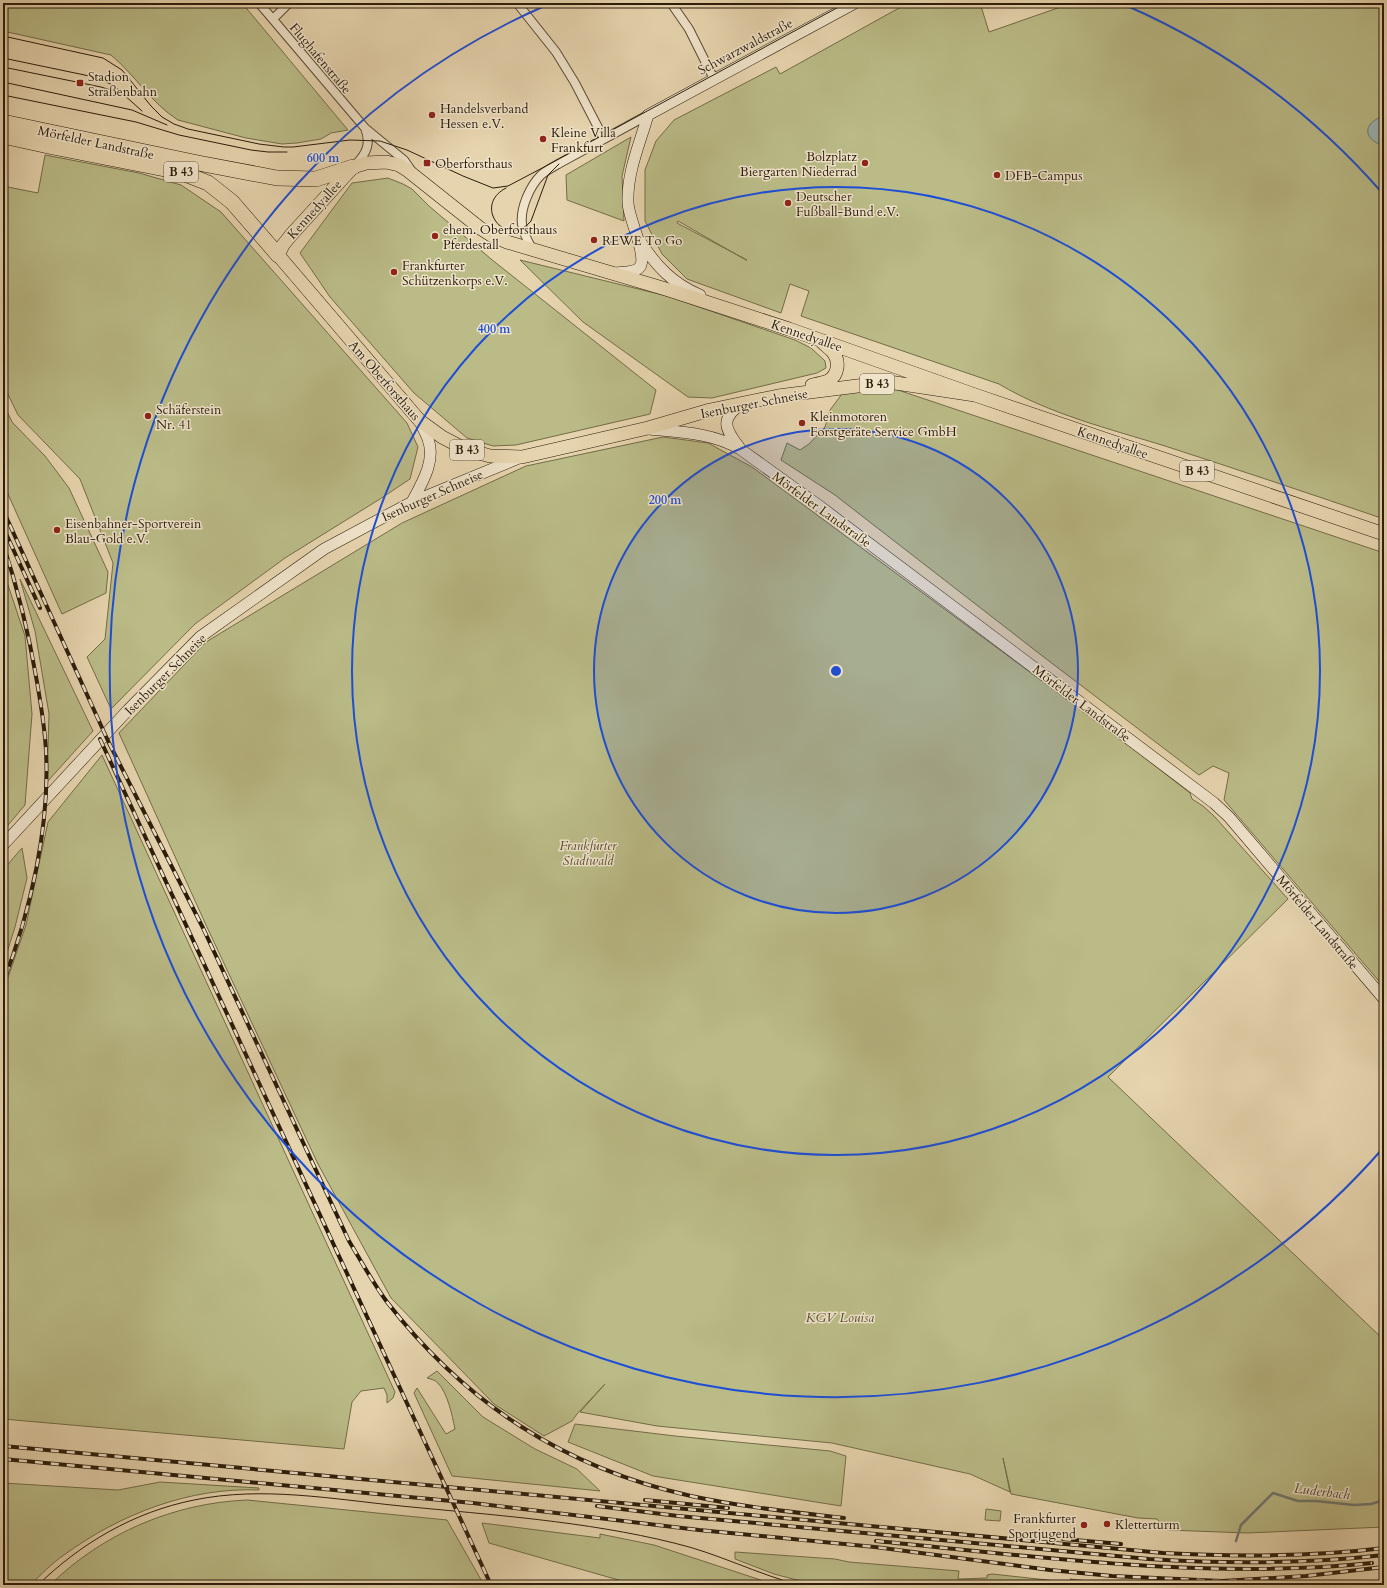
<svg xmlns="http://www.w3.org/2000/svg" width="1387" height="1588" viewBox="0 0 1387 1588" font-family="Cardo,serif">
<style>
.green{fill:#babb87;stroke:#726c48;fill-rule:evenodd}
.water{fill:#9ab6b5;stroke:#6e7871}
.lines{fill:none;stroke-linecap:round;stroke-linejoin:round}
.stream{stroke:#6e7871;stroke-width:2.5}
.street-casing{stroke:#5a4a33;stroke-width:10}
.secondary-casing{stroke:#2b1c0a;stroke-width:12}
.primary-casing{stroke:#2b1c0a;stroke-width:14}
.highway-casing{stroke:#2b1c0a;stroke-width:16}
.street{stroke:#efe3ca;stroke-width:8}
.secondary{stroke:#efe3ca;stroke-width:11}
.primary{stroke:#e6d4ae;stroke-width:13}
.highway{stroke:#e6d4ae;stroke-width:15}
.tram{stroke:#2b1c0a;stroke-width:1}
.rail-casing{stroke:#2b1c0a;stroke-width:4}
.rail{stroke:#efe3ca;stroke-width:2.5;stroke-dasharray:8;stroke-linecap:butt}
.ring{fill:none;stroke:#1d4ed8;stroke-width:2}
.poi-dot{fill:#8f2418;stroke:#efe3ca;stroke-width:1.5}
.labels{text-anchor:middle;stroke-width:3;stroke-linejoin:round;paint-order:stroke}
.shield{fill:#efe3ca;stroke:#665844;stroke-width:1}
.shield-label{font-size:12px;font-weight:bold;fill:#2b1c0a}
.street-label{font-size:13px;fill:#2b1c0a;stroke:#efe3ca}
.poi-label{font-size:13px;fill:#2b1c0a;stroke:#efe3ca;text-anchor:start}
.park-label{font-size:13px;font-style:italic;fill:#564c30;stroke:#efe3ca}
.water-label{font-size:14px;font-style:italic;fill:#4c4a3d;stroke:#efe3ca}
.centre{fill:#1d4ed8;stroke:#efe3ca;stroke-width:2}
.ring-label{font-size:12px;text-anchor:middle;font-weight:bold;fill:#1d4ed8;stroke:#efe3ca;stroke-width:3;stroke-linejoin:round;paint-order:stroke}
</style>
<rect width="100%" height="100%" fill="#e6d4ae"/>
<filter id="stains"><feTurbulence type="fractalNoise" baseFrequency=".005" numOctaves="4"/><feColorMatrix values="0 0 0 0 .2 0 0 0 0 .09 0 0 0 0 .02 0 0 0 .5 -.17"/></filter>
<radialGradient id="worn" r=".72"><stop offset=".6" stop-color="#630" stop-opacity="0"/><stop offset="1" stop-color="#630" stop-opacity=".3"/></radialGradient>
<path class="green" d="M3,3h239l106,127 -17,3 -10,6 -24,4 -15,1 -36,-6 -68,-18c-27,-17 -43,-45 -67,-65l-108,-24z
M908,3h72l9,29 83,-29h312v516c-73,-25 -145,-49 -219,-73 -55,-17 -116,-32 -166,-62l-198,-68 8,-25 -19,-7 -9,29 -94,-34 -25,-25 -17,-33v-51l11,-29 18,-21 102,-53 4,7zM678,221l68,39h1l-70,-37z
M631,137l-9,39 2,45 -57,-21 -1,-25z
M45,155l94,18 42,12 40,27 186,211 11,24 -8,32 -30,20 -95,59 -90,66 -84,85 -24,-52 18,-18 8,-76 -33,-84 -62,-64 -15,-31v-198l35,7z
M388,178l15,6 9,5 17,17 62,53 165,131 -6,24 -134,31 -23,1 -26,-8 -53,-45 -84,-96 -30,-44 52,-70z
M520,260l147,36 128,44 16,8 14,13 1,7 -9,5 -105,25 -24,-1 -105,-75z
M889,387l495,166v434l-160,-187 5,-27 -16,-7 -14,9 -154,-117 -210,-163 -54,-35 6,-17 13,7 9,-6 16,-17 5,-17 12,-16z
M3,403l9,19 33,34 24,32 39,84 -2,21 -44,21 -59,-131z
M663,437l45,6 44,24 370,273 68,53 2,6 11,7 11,10 74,83 -180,178 276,263v187l-137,6 -80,-3 -10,-11 -19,-1 -127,-24 -8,-36 7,34 -40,-18 -138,-31 -175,-17 -77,-14 25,-28 -28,30 -5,7 -28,15 -50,-32 -103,-106 -73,-134 -112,-239 -87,-192 87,-91 196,-119 124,-57z
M3,570l22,66 7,78 -7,91 -22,26z
M20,579l73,152 -46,51 2,-68 -14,-83z
M102,755l293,637 -2,6 -6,5v-8l-3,-7 -23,3 -9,11 -8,47 -341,-30v-427l23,-67 22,-103z
M22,848l5,30 -12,49 -12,38v-95z
M437,1371l46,46 52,32 42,20 23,22 -148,-15 -38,-83 3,-5 29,46 9,-5c-3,-14 -7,-35 -17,-46 -3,-3 -7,-4 -11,-5z
M575,1424l100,12 155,15 16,5 -5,50 -188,-30 -85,-34z
M160,1482l99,6v2c-69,-3 -139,24 -195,65 -12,8 -23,20 -34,30h-27v-102l115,7z
M247,1500l200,20 37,65h-434c53,-52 124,-82 197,-85z
M986,1509l15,2 -1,10 -15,-1z
M482,1523l118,15v-4l54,11 122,40h-140l-147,-42z
M735,1552l100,7 14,3 110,9 -1,8 29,-1v-3l5,-1 74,8 6,3h-256l-42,-11 -39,-15z
M1070,1579l59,6h-45l-1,-2z"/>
<path class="water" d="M1382,116h2v29c-9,-1 -20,-9 -15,-19 3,-5 8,-7 13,-10z"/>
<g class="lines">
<path class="stream" d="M1236,1541l5,-16 32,-32 25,8h18l38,4 17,-1 13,-4"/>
<defs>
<path id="street" d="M259,3l106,125 39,32 7,10
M517,3l39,49 19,31 29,56
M671,3l18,26 25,50
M273,19l16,-16
M356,164c11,-11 15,-21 9,-36
M533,250c-5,-8 -10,-17 -11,-26 -2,-16 8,-38 19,-49 6,-5 12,-8 19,-12l88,-48"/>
<path id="secondary" d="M640,241c16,25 33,43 60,54
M616,273c7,-1 22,0 25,-8 5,-14 -13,-47 -13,-63 -1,-30 12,-59 20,-87l207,-112
M649,429c31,3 64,4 91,20l78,56 396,298 15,14 155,182
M739,447c-15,-19 -19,-29 4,-44
M412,502c10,-19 24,-41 16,-63 -2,-6 -6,-12 -8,-18
M3,845l125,-135 72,-73 124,-88 88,-47 107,-44"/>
<path id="primary" d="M812,385c5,-1 11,-2 16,-4 11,-6 12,-21 4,-30 -3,-3 -7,-6 -10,-9
M975,395l-86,-13 -111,14 -68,14 -62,18 -126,29 -32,-1 -25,-7 -23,-12 -22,-16 -142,-166 5,-10 8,-10 62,-68 13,-4 20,-1 13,3 8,5 73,58 11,7 16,7 162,48 120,39 186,66 409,139"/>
<path id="highway" d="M3,122l195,41 79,15 39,1 37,-12
M3,136l50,11 127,25 28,11 24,19 46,53"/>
</defs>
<use href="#street" class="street-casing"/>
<use href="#secondary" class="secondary-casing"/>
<use href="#primary" class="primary-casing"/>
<use href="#highway" class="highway-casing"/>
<use href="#street" class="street"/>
<use href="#secondary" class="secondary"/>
<use href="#primary" class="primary"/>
<use href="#highway" class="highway"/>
<path class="tram" d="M3,36l100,22 19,12 29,36 11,11 12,7 14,5 71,15 25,3h9l57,-7 30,1 27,9 56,26 30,12 15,-2 38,-20 300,-163
M3,58l96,20 15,8 28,25
M3,67l98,20 16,5
M3,82l129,28 35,15
M3,95l133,27 43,13 72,15 17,2h19
M506,188c-35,18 1,62 25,33l17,-46 11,-11
M38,1585c43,-42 96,-73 156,-85 68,-14 138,-1 207,6 91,9 184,15 273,37 43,10 83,31 125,42"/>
<defs>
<path id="rail" d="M3,510l106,233 94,185 146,313c12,20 24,42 38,61 79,102 178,166 304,194 51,11 102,16 153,22
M3,527l37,81
M3,544c15,45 26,91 34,138 4,23 8,46 9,70 4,75 -16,161 -43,231
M100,739l391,846
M3,1446l1160,107c74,4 148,4 221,-5
M3,1459l470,44 226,27 176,17 175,23 62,6 110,5 84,-5 78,-9
M645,1500l83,8
M597,1506l81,10 471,43c79,5 156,5 235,-4
M1063,1539l58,5
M876,1541c165,16 330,39 496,22"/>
</defs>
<use href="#rail" class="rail-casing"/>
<use href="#rail" class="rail"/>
</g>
<circle cx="836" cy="671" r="242" fill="#1d4ed8" fill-opacity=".12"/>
<g class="ring">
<circle cx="836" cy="671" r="242"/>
<circle cx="836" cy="671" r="484"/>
<path d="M1384 1147A726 726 0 1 1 547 5M1125 5A726 726 0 0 1 1384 195"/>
</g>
<g class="poi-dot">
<rect x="76" y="79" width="8" height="8" rx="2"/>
<circle cx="432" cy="115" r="4"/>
<circle cx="543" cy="139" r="4"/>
<rect x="423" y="159" width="8" height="8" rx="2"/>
<circle cx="865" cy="163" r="4"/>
<circle cx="997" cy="175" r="4"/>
<circle cx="788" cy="203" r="4"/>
<circle cx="435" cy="236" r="4"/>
<circle cx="594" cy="240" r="4"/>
<circle cx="394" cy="272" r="4"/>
<circle cx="148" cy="416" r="4"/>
<circle cx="802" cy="423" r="4"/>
<circle cx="57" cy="530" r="4"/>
<circle cx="1107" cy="1524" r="4"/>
<circle cx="1084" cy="1525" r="4"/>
</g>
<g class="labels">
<g class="shield">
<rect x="164" y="162" width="34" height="20" rx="3"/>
<rect x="860" y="374" width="34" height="20" rx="3"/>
<rect x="450" y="440" width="34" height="20" rx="3"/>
<rect x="1180" y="461" width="34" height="20" rx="3"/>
</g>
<g class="shield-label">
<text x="181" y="176">B 43</text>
<text x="877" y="388">B 43</text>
<text x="467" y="454">B 43</text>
<text x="1197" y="475">B 43</text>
</g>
<g class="street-label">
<text transform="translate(745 46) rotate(-28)" y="5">Schwarzwaldstraße</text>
<text transform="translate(321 58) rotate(50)" y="5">Flughafenstraße</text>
<text transform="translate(96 142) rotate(12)" y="5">Mörfelder Landstraße</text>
<text transform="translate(314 209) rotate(-48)" y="5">Kennedyallee</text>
<text transform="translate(807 335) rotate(19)" y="5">Kennedyallee</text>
<text transform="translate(385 380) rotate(49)" y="5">Am Oberforsthaus</text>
<text transform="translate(754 403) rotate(-11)" y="5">Isenburger Schneise</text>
<text transform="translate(1113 442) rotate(19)" y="5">Kennedyallee</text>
<text transform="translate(432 495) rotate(-24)" y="5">Isenburger Schneise</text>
<text transform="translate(822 509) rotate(36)" y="5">Mörfelder Landstraße</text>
<text transform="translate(165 674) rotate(-45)" y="5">Isenburger Schneise</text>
<text transform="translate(1082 703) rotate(37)" y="5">Mörfelder Landstraße</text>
<text transform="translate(1318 922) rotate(50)" y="5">Mörfelder Landstraße</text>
</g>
<g class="poi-label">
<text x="88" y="81">Stadion<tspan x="88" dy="15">Straßenbahn</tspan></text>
<text x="440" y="113">Handelsverband<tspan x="440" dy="15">Hessen e.V.</tspan></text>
<text x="551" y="137">Kleine Villa<tspan x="551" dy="15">Frankfurt</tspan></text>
<text x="857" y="161" text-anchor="end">Bolzplatz<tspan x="857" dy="15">Biergarten Niederrad</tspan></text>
<text x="435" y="168">Oberforsthaus</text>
<text x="1005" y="180">DFB-Campus</text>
<text x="796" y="201">Deutscher<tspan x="796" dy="15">Fußball-Bund e.V.</tspan></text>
<text x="443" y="234">ehem. Oberforsthaus<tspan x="443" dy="15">Pferdestall</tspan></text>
<text x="602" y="245">REWE To Go</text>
<text x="402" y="270">Frankfurter<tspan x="402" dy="15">Schützenkorps e.V.</tspan></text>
<text x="156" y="414">Schäferstein<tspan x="156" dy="15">Nr. 41</tspan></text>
<text x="810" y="421">Kleinmotoren<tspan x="810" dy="15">Forstgeräte Service GmbH</tspan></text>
<text x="65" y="528">Eisenbahner-Sportverein<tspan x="65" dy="15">Blau-Gold e.V.</tspan></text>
<text x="1076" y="1523" text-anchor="end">Frankfurter<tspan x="1076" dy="15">Sportjugend</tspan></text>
<text x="1115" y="1529">Kletterturm</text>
</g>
<g class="park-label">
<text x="588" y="850">Frankfurter<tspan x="588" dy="15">Stadtwald</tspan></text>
<text x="840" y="1322">KGV Louisa</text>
</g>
<g class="water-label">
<text transform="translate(1322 1491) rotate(7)" y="5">Luderbach</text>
</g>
</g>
<circle cx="836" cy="671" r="6" class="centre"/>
<g class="ring-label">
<text x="323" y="162">600 m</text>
<text x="494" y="333">400 m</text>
<text x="665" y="504">200 m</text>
</g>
<rect width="1387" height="1588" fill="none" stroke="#e6d4ae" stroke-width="16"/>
<rect x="4" y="4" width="1379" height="1580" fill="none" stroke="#2b1c0a" stroke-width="2"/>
<rect x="8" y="8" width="1371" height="1572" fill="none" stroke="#2b1c0a"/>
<rect width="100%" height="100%" filter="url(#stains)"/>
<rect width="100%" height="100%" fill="url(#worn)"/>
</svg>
